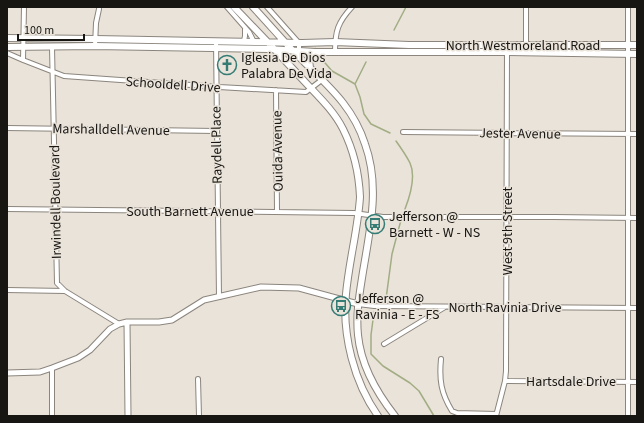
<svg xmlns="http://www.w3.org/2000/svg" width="644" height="423" viewBox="0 0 644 423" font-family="'Source Sans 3',sans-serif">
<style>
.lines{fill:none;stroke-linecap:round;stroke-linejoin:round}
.stream{stroke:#a2ad84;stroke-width:1.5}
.minor-casing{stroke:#8b857d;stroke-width:6}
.tertiary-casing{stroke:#8b857d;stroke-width:7}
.secondary-casing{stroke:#8b857d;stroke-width:8}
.minor{stroke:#fff;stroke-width:4}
.tertiary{stroke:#fff;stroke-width:5}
.secondary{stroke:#fff;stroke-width:6}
.labels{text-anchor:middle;stroke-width:3;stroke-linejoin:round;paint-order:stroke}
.street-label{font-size:14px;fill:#181613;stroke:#eae3da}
.poi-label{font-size:14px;fill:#181613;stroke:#eae3da;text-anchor:start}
</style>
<rect width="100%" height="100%" fill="#eae3da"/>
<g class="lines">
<path class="stream" d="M394,30l12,-23
M320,57l12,14 23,13 5,13 4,17 7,10 19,9
M355,84l11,-22
M396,141c5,7 10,14 14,22 6,13 0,33 -5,46
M386,299l6,-45 9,-34
M374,312l-3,23v19l12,12 27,17 9,8 15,25"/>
<defs>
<path id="minor" d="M24,7l-1,53 41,16 155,11 87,5 17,-13
M227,7l22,25 5,10
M267,7l32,36v8
M216,41l3,256
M244,41l1,-5v-7
M95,46l1,-23 3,-14
M52,47l5,236 8,8 54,33
M335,52c0,-21 3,-30 17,-45
M526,52v-45
M7,53l16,7
M276,90l1,122
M7,128l209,3
M403,132l234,2
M7,209l347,4 29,4h171l83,1
M7,290l58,1
M358,304l16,2 263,2
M384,344l61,-37
M441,359c-2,21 0,34 11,52l5,2 39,1
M52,368v48
M198,379l1,37
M505,381l132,1
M496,416l9,-35 1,-10 1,-321
M628,416v-409"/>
<path id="tertiary" d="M127,322l1,94
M7,373l33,-1 12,-4 26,-10 12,-8 20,-21 9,-5 8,-2h32l13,-2 32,-20 57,-13 38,1 59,16"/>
<path id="secondary" d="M234,7c24,25 48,50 71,75 14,15 29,29 38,47 11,22 16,44 17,68 -2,32 -11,64 -14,97 -4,41 8,88 32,122
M253,7c16,17 31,35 47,51 27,27 53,48 65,86 16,44 4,89 -3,134 -3,19 -6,37 -4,57 3,31 18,57 37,81
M7,38l88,1 207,4 33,-1 74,3h228
M7,47l88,-1 173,3 47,3h192l130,2
M310,68l-1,-9 1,-5 5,-2"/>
</defs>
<use href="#minor" class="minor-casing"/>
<use href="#tertiary" class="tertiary-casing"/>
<use href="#secondary" class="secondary-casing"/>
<use href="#minor" class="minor"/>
<use href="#tertiary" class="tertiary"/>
<use href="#secondary" class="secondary"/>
</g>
<defs>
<symbol id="church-ring" viewBox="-11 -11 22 22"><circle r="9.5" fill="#eae3da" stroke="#347c74" stroke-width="1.5"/><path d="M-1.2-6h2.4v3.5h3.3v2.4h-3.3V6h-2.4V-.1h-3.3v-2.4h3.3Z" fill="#347c74"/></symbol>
<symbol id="bus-ring" viewBox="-11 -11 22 22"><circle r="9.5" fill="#eae3da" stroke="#347c74" stroke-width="1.5"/><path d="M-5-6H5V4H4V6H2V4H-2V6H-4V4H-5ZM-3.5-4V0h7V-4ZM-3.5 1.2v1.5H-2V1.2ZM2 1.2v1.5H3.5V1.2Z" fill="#347c74"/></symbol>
</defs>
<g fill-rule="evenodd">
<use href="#church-ring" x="216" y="54" width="22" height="22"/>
<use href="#bus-ring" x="364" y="213" width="22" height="22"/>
<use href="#bus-ring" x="330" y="295" width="22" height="22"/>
</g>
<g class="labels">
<g class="street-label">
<text x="523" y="50">North Westmoreland Road</text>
<text transform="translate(173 84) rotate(4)" y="5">Schooldell Drive</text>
<text transform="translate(111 129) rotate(1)" y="5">Marshalldell Avenue</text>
<text transform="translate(520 133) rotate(1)" y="5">Jester Avenue</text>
<text transform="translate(216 145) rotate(-91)" y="5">Raydell Place</text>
<text transform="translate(277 151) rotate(-91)" y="5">Ouida Avenue</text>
<text transform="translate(55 202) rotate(-91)" y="5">Irwindell Boulevard</text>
<text x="190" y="216">South Barnett Avenue</text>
<text transform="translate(507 231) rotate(-90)" y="5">West 9th Street</text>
<text x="505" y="312">North Ravinia Drive</text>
<text x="571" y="386">Hartsdale Drive</text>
</g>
<g class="poi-label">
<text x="241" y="62">Iglesia De Dios<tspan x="241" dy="16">Palabra De Vida</tspan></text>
<text x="389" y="221">Jefferson @<tspan x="389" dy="16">Barnett - W - NS</tspan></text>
<text x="355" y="303">Jefferson @<tspan x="355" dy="16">Ravinia - E - FS</tspan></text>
</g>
</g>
<rect width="644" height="423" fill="none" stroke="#181613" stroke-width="16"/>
<path d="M18 34v6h66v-6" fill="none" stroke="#181613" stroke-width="2"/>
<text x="24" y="34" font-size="12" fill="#181613" stroke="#eae3da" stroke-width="3" paint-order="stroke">100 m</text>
</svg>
